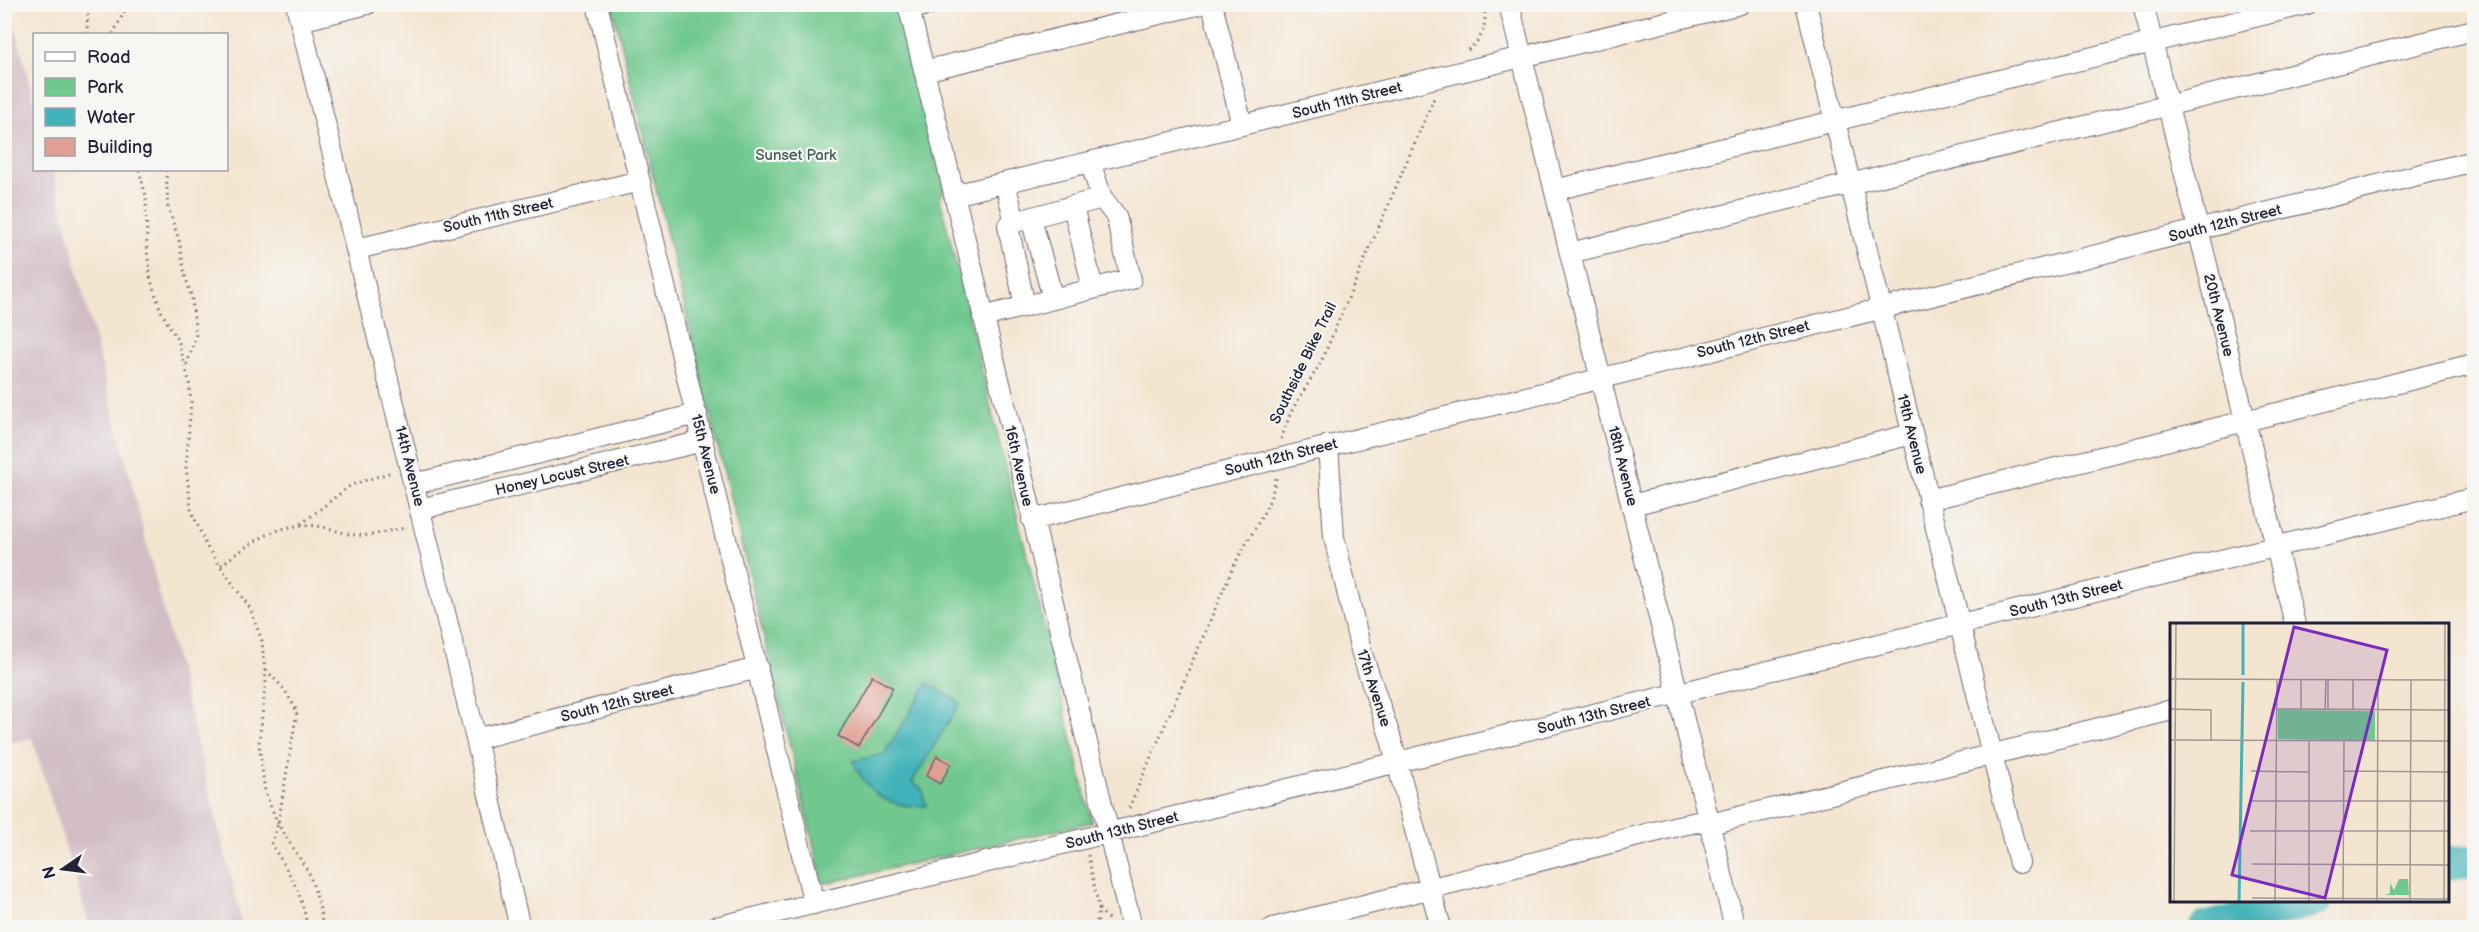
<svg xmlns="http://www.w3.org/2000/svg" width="2479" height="932" viewBox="0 0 2479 932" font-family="'Balsamiq Sans',sans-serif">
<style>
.industrial{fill:#d2bdc5}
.green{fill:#70c88e;stroke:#497564;stroke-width:1.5}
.water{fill:#41b2b8;stroke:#326a7a;stroke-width:1.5}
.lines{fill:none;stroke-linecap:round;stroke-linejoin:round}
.river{stroke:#41b2b8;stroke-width:33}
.building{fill:#e19f93}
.minor-casing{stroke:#6c6670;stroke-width:22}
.path{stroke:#6c6670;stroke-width:3;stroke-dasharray:1.5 4.5;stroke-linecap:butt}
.minor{stroke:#fff;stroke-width:20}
.labels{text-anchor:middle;stroke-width:4.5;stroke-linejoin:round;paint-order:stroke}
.street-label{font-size:15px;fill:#22223b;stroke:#f6f6f2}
.park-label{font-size:15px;fill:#3d5c58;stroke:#f6f6f2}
.inset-river{fill:none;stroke:#41b2b8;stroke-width:3}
.inset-road{fill:none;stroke:#a09795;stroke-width:1.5}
.view{fill:#7b2cbf;fill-opacity:0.15;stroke:#7b2cbf;stroke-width:3}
.inset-edge{fill:none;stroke:#22223b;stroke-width:3}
</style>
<rect width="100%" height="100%" fill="#f6f6f2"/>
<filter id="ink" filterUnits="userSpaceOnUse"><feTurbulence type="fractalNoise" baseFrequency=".0167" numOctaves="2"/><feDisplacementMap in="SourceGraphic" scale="12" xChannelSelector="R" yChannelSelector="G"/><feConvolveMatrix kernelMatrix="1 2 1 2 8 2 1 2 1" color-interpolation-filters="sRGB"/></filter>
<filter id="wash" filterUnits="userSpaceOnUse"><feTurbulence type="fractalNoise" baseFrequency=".008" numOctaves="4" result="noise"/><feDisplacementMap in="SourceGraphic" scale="24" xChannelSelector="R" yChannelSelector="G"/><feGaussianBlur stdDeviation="1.35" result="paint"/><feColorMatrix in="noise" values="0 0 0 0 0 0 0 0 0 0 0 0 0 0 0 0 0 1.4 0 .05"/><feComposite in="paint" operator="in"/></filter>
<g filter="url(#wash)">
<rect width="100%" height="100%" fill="#f4e5d1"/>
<path class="industrial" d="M4,5h6l24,97v68h18l187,739 2,18h-151l-58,-189 -27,6z"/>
<path class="green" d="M612,5h296l41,172 -9,22 152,623 -269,62z"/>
<path class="water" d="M928,683l32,20 -48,79 10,7 4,17c-38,2 -58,-11 -73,-45l31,-7z"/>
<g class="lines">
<path class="river" d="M2448,863l26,-1
M2205,928l112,-28"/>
</g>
<g id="blocks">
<path class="building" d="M872,676l21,12 -34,60 -21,-12z
M937,756l14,8 -11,20 -14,-8z"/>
</g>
</g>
<g filter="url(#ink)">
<use href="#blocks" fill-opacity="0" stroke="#6c6670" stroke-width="1.5"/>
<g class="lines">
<defs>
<path id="minor" d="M296,4l180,735 44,189
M597,4l217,900
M908,4l224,924
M1212,4l30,121
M1509,4l226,924
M1806,4l213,859
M2143,4l152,620
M909,10l21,-6
M300,21l67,-17
M924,71l277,-67
M1005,183l10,39 87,-24
M1555,190l752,-186
M954,195l786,-191
M1073,206l20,83
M1031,218l22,81
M1015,222l-7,4 17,80
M357,249l283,-68
M1570,253l904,-223
M983,317l148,-38 -15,-63 -14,-18 -12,-36
M1328,445l6,92 28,117 28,82 51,192
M414,484l283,-70
M1928,500l546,-136
M1632,505l280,-71
M420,509l283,-68
M1032,520l1442,-359
M476,739l282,-71
M712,928l429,-103 1333,-327
M1273,928l405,-102 19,-4 13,2 462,-114"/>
</defs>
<use href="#minor" class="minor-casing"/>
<path class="path" d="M87,34l1,-30
M113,34l15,-30
M1468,50c16,-12 19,-27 16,-46
M139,170l7,26 1,54 4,31 10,30 18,32 10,38 2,21 -5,65 5,42 15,37 44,62 12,33 4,40 -7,62 6,49 13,32 31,49 10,31 4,24
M166,170l2,37 11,33 6,35 7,24 4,38 -10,29
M1281,439l10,-27 30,-50 113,-264
M301,524l50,-39 41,-13
M221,565c28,-21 58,-44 96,-39 13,2 26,8 40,9 17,2 34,-6 50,-7
M266,670l18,19 13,22 -19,113 -7,20c17,26 33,52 36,84
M1129,808l103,-238c14,-31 38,-58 44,-92
M1088,855l11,54 -3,19
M1099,909l11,12"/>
<use href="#minor" class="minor"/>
</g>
</g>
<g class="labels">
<g class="street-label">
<text transform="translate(1347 100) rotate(-14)" y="5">South 11th Street</text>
<text transform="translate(498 215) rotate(-13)" y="5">South 11th Street</text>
<text transform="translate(2225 223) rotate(-14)" y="5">South 12th Street</text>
<text transform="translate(2219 315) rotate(76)" y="5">20th Avenue</text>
<text transform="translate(1753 339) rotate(-14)" y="5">South 12th Street</text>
<text transform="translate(1303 363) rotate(-64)" y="5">Southside Bike Trail</text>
<text transform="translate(1912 434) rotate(76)" y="5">19th Avenue</text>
<text transform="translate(706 454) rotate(76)" y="5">15th Avenue</text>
<text transform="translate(1281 457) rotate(-14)" y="5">South 12th Street</text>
<text transform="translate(410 466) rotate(76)" y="5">14th Avenue</text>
<text transform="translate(1019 466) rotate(77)" y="5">16th Avenue</text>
<text transform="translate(1623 466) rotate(76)" y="5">18th Avenue</text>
<text transform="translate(562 475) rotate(-13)" y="5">Honey Locust Street</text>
<text transform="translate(2066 598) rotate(-14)" y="5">South 13th Street</text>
<text transform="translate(1374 688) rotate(72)" y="5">17th Avenue</text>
<text transform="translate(617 703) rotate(-14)" y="5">South 12th Street</text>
<text transform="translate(1594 715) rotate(-14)" y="5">South 13th Street</text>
<text transform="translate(1122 830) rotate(-14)" y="5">South 13th Street</text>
</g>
<g class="park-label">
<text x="796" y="160">Sunset Park</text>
</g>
</g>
<g transform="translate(2170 623)">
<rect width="279" height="279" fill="#f4e5d1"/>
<path d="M108,87l97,1v30l-97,-2zM229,256h9l1,16h-24l5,-2v-10l4,7z" fill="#70c88e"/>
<path class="inset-river" d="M73,0v52M69,279l4,-220"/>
<path class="inset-road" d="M0,56l279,1M131,56v30M0,86l41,1v30M106,86l173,1M155,86l1,-30M158,86v-30M183,87v-30M0,117l279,1M81,148l58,1M174,148l105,1M81,178h198M80,208h199M82,241l197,1M82,275l197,1M4,279l2,-279M105,279l2,-223M139,279v-162M173,279l1,-161M207,279l1,-222M240,279l1,-222M274,279l1,-279"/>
<path class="view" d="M124,4l93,23 -62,248 -93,-23z"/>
<rect width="279" height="279" class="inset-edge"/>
</g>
<rect width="2479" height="932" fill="none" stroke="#f6f6f2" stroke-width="24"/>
<rect x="33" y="33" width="195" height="138" fill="#f6f6f2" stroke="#a1a1a9" stroke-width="1.5"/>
<rect x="45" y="52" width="30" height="9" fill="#ffffff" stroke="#a1a1a9" stroke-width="1.5"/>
<text x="87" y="63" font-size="18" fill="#22223b">Road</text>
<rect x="45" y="78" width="30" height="18" fill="#70c88e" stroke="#a1a1a9" stroke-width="1.5"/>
<text x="87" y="93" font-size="18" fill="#22223b">Park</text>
<rect x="45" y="108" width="30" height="18" fill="#41b2b8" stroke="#a1a1a9" stroke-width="1.5"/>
<text x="87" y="123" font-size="18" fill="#22223b">Water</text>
<rect x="45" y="138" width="30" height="18" fill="#e19f93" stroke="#a1a1a9" stroke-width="1.5"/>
<text x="87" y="153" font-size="18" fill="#22223b">Building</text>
<g transform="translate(63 869) rotate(256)" stroke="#f6f6f2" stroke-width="4.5" paint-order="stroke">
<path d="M0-4.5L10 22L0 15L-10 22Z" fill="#22223b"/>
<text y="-9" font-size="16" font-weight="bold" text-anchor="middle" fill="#22223b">N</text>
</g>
</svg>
